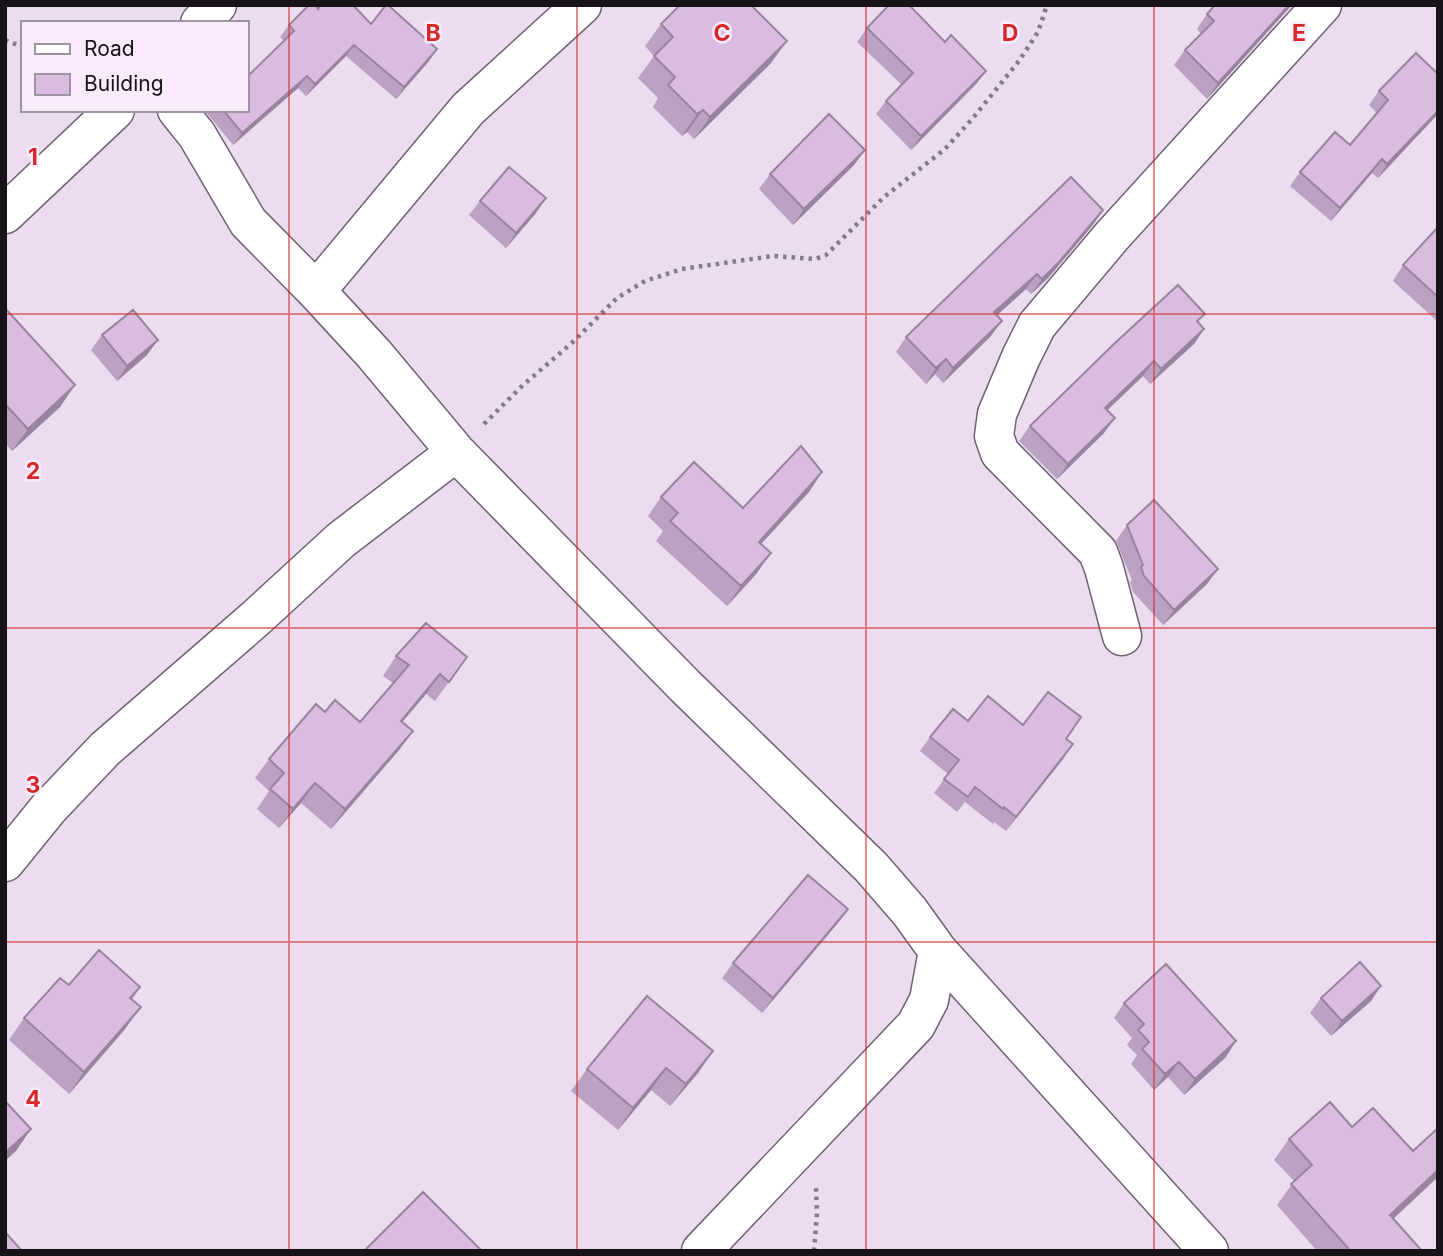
<svg xmlns="http://www.w3.org/2000/svg" width="1443" height="1256" viewBox="0 0 1443 1256" font-family="Inter,sans-serif">
<style>
.lines{fill:none;stroke-linecap:round;stroke-linejoin:round}
.street-casing{stroke:#6f6272;stroke-width:41}
.path{stroke:#857b87;stroke-width:4.5;stroke-dasharray:3.5 5;stroke-linecap:butt}
.street{stroke:#fff;stroke-width:38}
.wall{fill:#bca2c2}
.shaded-wall{fill:#99849e}
.building{fill:#dbbce1;stroke:#99849e;stroke-width:2}
.grid{fill:none;stroke:#d62828;stroke-width:2;stroke-opacity:0.55}
.grid-label{font-size:23px;text-anchor:middle;font-weight:bold;fill:#d62828;stroke:#f9eafc;stroke-width:5;stroke-linejoin:round;paint-order:stroke}
</style>
<rect width="100%" height="100%" fill="#ecdcef"/>
<g class="lines">
<defs>
<path id="street" d="M200,23l17,-18
M177,110l20,25 51,87 68,69 58,63 82,98 229,234 186,181 39,45 28,39 271,300
M5,214l110,-104
M316,291l152,-182 114,-104
M1122,636l-18,-68 -6,-16 -98,-99 -6,-17 3,-22 24,-57 16,-32 75,-89 210,-231
M5,862l43,-53 57,-60 151,-131 85,-78 115,-88
M701,1251l215,-226 13,-25 9,-49"/>
</defs>
<use href="#street" class="street-casing"/>
<path class="path" d="M5,40l18,7
M484,424l37,-37 53,-46 43,-43 28,-17 37,-12 91,-13 42,3 11,-4 58,-58 61,-48 28,-31 46,-57 19,-29 9,-27
M814,1251l3,-38 -1,-25"/>
<use href="#street" class="street"/>
</g>
<path class="wall" d="M1215,5h77l-85,94 -33,-34 11,-15 16,-16 -4,-5 10,-15z
M318,9l53,15 66,25 -8,12 -33,38 -50,-43 -40,40 -8,-8 -65,57 -27,-33 1,-2h40l37,-69 -4,-4 9,-12z
M661,24l110,39 -77,76 -7,-7 -5,4 -29,-29 5,-9 -20,-20 16,-22 -9,-10z
M867,28l78,14 41,29 -10,13 -65,66 -35,-36 10,-13 16,-16 -45,-43z
M1379,91l59,23 -60,64 -6,-5 -41,48 -41,-35 10,-14 50,-27 27,-32 -8,-8z
M865,150l-11,15 -61,60 -34,-36 11,-15z
M480,201l56,12 -30,35 -37,-33z
M1103,210l-11,16 -44,52 -17,16 -5,-5 -29,26 -6,21 -48,47 -8,-9 -9,10 -30,-32 10,-15z
M1438,227v95l-45,-41 10,-16z
M5,308l55,99 -48,44 -7,-8z
M1199,323l5,6 -10,15 -44,40 -7,-8 -36,34 -3,23 -47,46 -38,-38 11,-15z
M102,335l45,20 -30,26 -26,-31z
M822,472l-13,20 -48,52 -4,29 -30,33 -71,-65 7,-10 -15,-15 13,-19 82,11z
M1127,525l91,44 -11,15 -44,41 -30,-33 -3,-10 2,-2 -16,-39z
M396,656l71,1 -32,44 -9,-7 -24,28 11,9 -14,19 -68,79 -30,-26 -22,25 -22,-19 12,-18 -14,-13 14,-19 56,-47 35,10 33,-39 -10,-7z
M968,721l55,4 43,14 -3,20 -57,72 -12,-9 -1,2 -28,-22 -8,10 -23,-19 14,-19 -28,-23 10,-14z
M848,909l-11,15 -75,89 -40,-35 11,-15z
M69,985l71,2 -8,13 -7,29 -56,65 -60,-54 15,-22z
M1321,998l50,3 -40,35 -21,-23z
M1124,1003l102,54 -42,38 -16,-18 -14,13 -23,-26 6,-9 -10,-10 5,-7 -18,-20z
M713,1051l-15,22 -28,33 -19,-16 -33,40 -47,-39 16,-22z
M1289,1139l105,80 28,32h-105l-40,-46 17,-24 -20,-21z"/>
<path class="shaded-wall" d="M1289,5h3l-85,94 11,-16z
M787,41l-16,22 -77,76 16,-22z
M354,45l-8,11 -40,40 9,-12z
M437,49l-8,12 -33,38 8,-12z
M986,71l-10,13 -65,66 10,-14z
M307,76l-9,12 -65,57 9,-12z
M703,110l-16,22 -5,4 15,-22z
M1438,111v3l-60,64 9,-14z
M865,150l-11,15 -61,60 11,-16z
M1382,159l-10,14 -41,48 9,-13z
M546,198l-10,15 -30,35 10,-15z
M1103,210l-11,16 -44,52 -17,16 11,-15z
M1037,274l-11,15 -42,38 10,-15z
M1002,321l-11,15 -48,47 10,-15z
M1204,329l-10,15 -44,40 11,-15z
M158,340l-11,15 -30,26 10,-15z
M946,359l-11,15 -9,10 10,-16z
M1154,361l-11,15 -49,47 11,-15z
M75,385l-15,22 -48,44 16,-22z
M1115,418l-11,15 -47,46 11,-15z
M822,472l-13,20 -64,69 14,-19z
M771,553l-14,20 -30,33 14,-20z
M1218,569l-11,15 -44,41 11,-15z
M440,674l-14,20 -39,46 14,-19z
M413,731l-14,19 -68,79 14,-20z
M1073,744l-10,15 -57,72 10,-14z
M315,783l-14,20 -22,25 14,-19z
M848,909l-11,15 -75,89 11,-15z
M1381,986l-10,15 -40,35 11,-15z
M141,1007l-16,22 -56,65 15,-22z
M1236,1041l-10,16 -42,38 11,-16z
M713,1051l-15,22 -28,33 16,-22z
M1179,1062l-11,15 -14,13 11,-16z
M666,1068l-15,22 -33,40 15,-22z
M31,1129l-15,22 -11,10v-8z
M1438,1170v7l-62,58 14,-20z"/>
<path class="building" d="M309,5h6l3,4 3,-4h32l18,19 15,-19h2l49,44 -33,38 -50,-42 -39,39 -8,-8 -65,57 -19,-23h24v-33l47,-46 -5,-6z
M680,5h71l36,36 -77,76 -7,-7 -6,4 -29,-29 7,-8 -21,-21 19,-19 -12,-13z
M889,5h20l36,37 6,-7 35,36 -65,65 -35,-35 27,-28 -46,-45z
M1215,5h74l-71,78 -33,-33 29,-29 -7,-7z
M1416,53l22,21v37l-51,53 -5,-5 -42,49 -40,-36 35,-40 15,13 38,-45 -9,-9z
M829,114l36,36 -61,59 -34,-35z
M509,167l37,31 -30,35 -36,-32z
M1071,177l32,33 -44,52 -17,17 -5,-5 -43,38 8,9 -49,47 -7,-9 -10,9 -30,-31z
M1438,227v70l-35,-32z
M1178,285l27,29 -8,7 7,8 -43,40 -7,-8 -49,47 10,10 -47,46 -38,-38 85,-83z
M5,308l70,77 -47,44 -23,-25z
M133,310l25,30 -31,26 -25,-31z
M801,446l21,26 -63,70 12,11 -30,33 -71,-65 8,-8 -17,-16 33,-35 49,46z
M1154,500l64,69 -44,41 -30,-34 -3,-9 2,-2 -16,-40z
M426,623l41,34 -18,25 -9,-8 -39,47 12,10 -68,78 -30,-26 -22,26 -23,-20 14,-16 -15,-14 47,-55 9,8 10,-12 25,22 49,-57 -13,-9z
M1048,692l33,25 -15,22 7,5 -57,73 -12,-10 -1,2 -28,-22 -7,10 -24,-18 15,-19 -29,-23 23,-28 15,12 20,-25 35,29z
M808,875l40,34 -75,89 -40,-35z
M99,950l41,37 -10,11 11,9 -57,65 -60,-54 36,-40 9,7z
M1360,962l21,24 -39,35 -21,-23z
M1166,964l70,77 -41,38 -16,-17 -14,12 -23,-25 7,-7 -11,-12 6,-6 -20,-21z
M647,996l66,55 -27,33 -20,-16 -33,40 -46,-39z
M5,1101l26,28 -26,24z
M1330,1102l22,25 21,-19 40,43 25,-23v42l-48,45 32,36h-77l3,-3 -57,-64 21,-19 -23,-26z
M423,1192l59,59h-118z
M5,1232l17,19h-17z"/>
<path class="grid" d="M289,5v1246M577,5v1246M866,5v1246M1154,5v1246M5,314h1433M5,628h1433M5,942h1433"/>
<g class="grid-label">
<text x="433" y="41">B</text>
<text x="722" y="41">C</text>
<text x="1010" y="41">D</text>
<text x="1299" y="41">E</text>
<text x="33" y="165">1</text>
<text x="33" y="479">2</text>
<text x="33" y="793">3</text>
<text x="33" y="1107">4</text>
</g>
<rect width="1443" height="1256" fill="none" stroke="#181319" stroke-width="14"/>
<rect x="21" y="21" width="228" height="91" fill="#f9eafc" stroke="#9f94a1" stroke-width="2"/>
<rect x="35" y="44" width="35" height="10" fill="#ffffff" stroke="#9f94a1" stroke-width="2"/>
<text x="84" y="56" font-size="21" fill="#181319">Road</text>
<rect x="35" y="74" width="35" height="21" fill="#dbbce1" stroke="#9f94a1" stroke-width="2"/>
<text x="84" y="91" font-size="21" fill="#181319">Building</text>
</svg>
